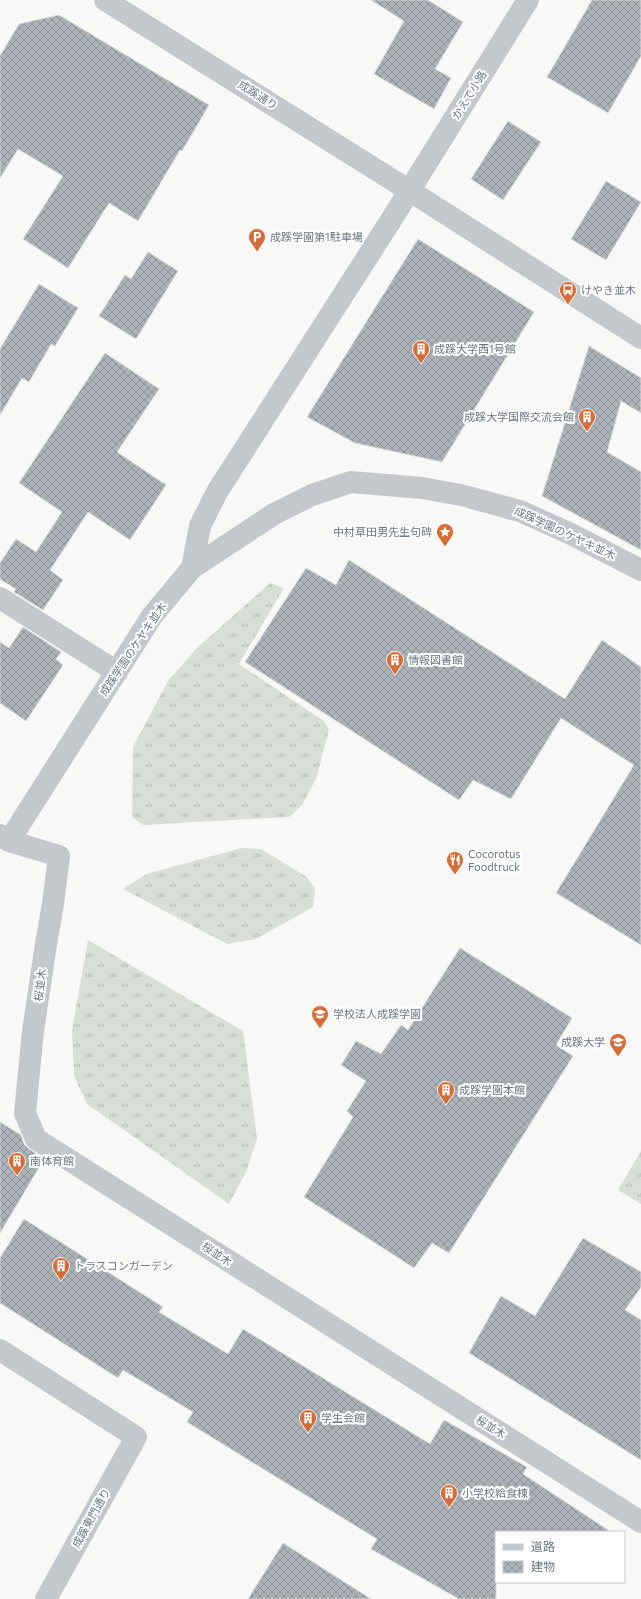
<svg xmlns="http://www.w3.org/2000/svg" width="641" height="1599" viewBox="0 0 641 1599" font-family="Commissioner,'Noto Sans JP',sans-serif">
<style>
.grass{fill:url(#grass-tufts)}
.building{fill:url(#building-cross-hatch);stroke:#dadad8}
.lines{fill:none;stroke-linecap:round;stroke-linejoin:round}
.minor{stroke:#c4c7cb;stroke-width:22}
.labels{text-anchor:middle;stroke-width:4;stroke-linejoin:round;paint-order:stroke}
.street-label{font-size:11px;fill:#6a7684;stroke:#fff}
.poi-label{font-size:11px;fill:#6a7684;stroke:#fff;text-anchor:start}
</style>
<defs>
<pattern id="grass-tufts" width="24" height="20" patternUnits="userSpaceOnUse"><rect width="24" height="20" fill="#d9dfd7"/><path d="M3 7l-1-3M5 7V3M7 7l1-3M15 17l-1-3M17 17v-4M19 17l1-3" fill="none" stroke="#b4b9b4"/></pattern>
<pattern id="building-cross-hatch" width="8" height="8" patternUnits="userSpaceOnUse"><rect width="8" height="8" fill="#acb2b8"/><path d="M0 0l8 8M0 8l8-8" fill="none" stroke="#90959b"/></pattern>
</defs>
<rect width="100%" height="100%" fill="#f8f8f6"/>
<path class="grass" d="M270,583l14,5 -45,76 85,57 5,9 -13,49 -14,26 -13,12 -146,8 -11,-8 1,-70 35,-66 28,-32z
M242,848l19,1 46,28 8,12 -2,18 -57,32 -29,5 -104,-55 23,-15z
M88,940l155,91 14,108 -11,33 -17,32 -142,-100 -13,-28 -2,-46z
M641,1151v53l-23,-14z"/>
<path class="building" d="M371,0h57l35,22 -28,47 16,9 -17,31 -60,-35 30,-53z
M592,0h49v56l-33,57 -61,-36z
M59,15l150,90 -27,46 -2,-1 -42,71 -29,-18 -41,65 -45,-29 40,-63 -45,-27 -18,29v-122l19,-32z
M508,121l33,21 -38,58 -32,-21z
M606,181l35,21 -35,58 -35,-21z
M418,239l116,73 -92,150 -87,-19 -48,-26z
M148,252l30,19 -42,68 -37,-23 26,-41 6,4z
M39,284l39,24 -23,38 -4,-2 -22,38 -7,-4 -22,37v-66z
M589,346l52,32v35l-20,-12 -14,51 34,20v78l-99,-54z
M105,353l54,36 -42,63 49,33 -36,55 -42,-28 -38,58 13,10 -20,30 -29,-18 2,-3 -16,-10v-16l16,-24 20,13 26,-40 -43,-29z
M349,560l216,139 37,-59 39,27v278l-85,-52 78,-128 -73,-47 -50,81 -38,-19 -14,20 -214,-138 61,-94 30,17z
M23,627l38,25 -5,7 7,6 -37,56 -26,-18v-61l9,6z
M460,948l112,70 -16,27 17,11 -124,197 -17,-10 -18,25 -110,-71 49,-80 -6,-6 19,-30 -25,-16 15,-24 25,13 20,-29 7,5z
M0,1122l21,13 3,9 5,5 15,10 -44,74z
M24,1219l139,88 -4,5 69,42 15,-25 187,115 14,-24 83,47 -4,7 88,58h-115v67h-37l-88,-50 6,-10 -190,-117 6,-10 -70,-42 -5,8 -118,-75v-45z
M583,1238l58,34v15l-16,23 16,10v140l-172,-107 32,-57 34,20z
M283,1543l88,56h-123z"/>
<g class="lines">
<path class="minor" d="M105,0l305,191 231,147
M192,568l8,-42 17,-34 176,-275 135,-217
M0,598l117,74
M0,835l9,6 50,15 -6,48 -7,40 -13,87 -8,82 11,26 605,383
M9,841l143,-225 40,-48 82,-54 38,-19 39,-13 71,6 39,7 59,16 51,23 70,36
M0,1350l136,87 -90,162"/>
</g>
<defs>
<symbol id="parking-pin" viewBox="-11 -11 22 30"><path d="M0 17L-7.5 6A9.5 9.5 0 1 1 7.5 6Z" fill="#d56d39" stroke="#fff"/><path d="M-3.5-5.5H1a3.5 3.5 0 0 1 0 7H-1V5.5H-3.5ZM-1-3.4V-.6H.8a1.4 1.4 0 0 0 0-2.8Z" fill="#fff"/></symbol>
<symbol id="bus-pin" viewBox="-11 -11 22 30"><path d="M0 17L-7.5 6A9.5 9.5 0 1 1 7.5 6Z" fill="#d56d39" stroke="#fff"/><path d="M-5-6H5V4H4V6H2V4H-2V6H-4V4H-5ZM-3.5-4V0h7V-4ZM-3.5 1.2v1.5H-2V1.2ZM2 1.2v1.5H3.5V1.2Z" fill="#fff"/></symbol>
<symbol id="building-pin" viewBox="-11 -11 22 30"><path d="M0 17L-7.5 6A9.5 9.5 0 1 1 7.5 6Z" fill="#d56d39" stroke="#fff"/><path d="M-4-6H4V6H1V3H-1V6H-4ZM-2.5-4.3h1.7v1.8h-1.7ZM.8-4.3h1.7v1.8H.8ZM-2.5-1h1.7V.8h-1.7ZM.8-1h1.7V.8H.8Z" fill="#fff"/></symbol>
<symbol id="sight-pin" viewBox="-11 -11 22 30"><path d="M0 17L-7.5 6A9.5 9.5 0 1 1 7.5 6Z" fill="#d56d39" stroke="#fff"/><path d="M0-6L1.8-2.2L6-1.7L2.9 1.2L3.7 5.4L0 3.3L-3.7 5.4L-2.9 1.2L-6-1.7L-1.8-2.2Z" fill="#fff"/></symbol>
<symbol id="restaurant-pin" viewBox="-11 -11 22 30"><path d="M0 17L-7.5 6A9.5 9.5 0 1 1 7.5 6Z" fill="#d56d39" stroke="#fff"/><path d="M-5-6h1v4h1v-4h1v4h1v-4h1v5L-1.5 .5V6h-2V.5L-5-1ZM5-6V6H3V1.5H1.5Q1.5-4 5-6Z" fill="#fff"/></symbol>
<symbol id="university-pin" viewBox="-11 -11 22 30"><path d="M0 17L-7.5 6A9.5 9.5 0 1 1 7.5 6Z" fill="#d56d39" stroke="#fff"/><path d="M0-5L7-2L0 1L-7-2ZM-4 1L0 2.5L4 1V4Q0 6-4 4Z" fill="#fff"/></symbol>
</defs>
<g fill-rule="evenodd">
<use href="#parking-pin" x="247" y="227" width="20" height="27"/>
<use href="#bus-pin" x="558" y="280" width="20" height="27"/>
<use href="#building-pin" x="411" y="339" width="20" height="27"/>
<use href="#building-pin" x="577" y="407" width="20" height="27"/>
<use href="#sight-pin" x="435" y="522" width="20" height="27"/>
<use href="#building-pin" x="385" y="650" width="20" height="27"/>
<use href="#restaurant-pin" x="445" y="850" width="20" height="27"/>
<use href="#university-pin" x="310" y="1004" width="20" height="27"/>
<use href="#university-pin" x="608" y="1032" width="20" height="27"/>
<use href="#building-pin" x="436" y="1080" width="20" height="27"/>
<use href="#building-pin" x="7" y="1151" width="20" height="27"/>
<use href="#building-pin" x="51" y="1256" width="20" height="27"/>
<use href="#building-pin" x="298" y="1408" width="20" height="27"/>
<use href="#building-pin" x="439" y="1483" width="20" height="27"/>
</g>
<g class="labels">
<g class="street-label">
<text transform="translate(258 95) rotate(32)" y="4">成蹊通り</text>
<text transform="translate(469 95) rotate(-58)" y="4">かえで小路</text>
<text transform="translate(565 533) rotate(25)" y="4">成蹊学園のケヤキ並木</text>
<text transform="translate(133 649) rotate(-56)" y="4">成蹊学園のケヤキ並木</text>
<text transform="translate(40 985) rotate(-82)" y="4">桜並木</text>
<text transform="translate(217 1254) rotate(34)" y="4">桜並木</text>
<text transform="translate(491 1427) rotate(32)" y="4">桜並木</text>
<text transform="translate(91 1518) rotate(-61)" y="4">成蹊東門通り</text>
</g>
<g class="poi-label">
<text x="270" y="241">成蹊学園第1駐車場</text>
<text x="581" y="294">けやき並木</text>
<text x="434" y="353">成蹊大学西1号館</text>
<text x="574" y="421" text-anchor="end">成蹊大学国際交流会館</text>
<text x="432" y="536" text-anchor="end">中村草田男先生句碑</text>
<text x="408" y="664">情報図書館</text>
<text x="468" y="858">Cocorotus<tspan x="468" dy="13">Foodtruck</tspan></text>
<text x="333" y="1018">学校法人成蹊学園</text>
<text x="605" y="1046" text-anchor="end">成蹊大学</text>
<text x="459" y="1094">成蹊学園本館</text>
<text x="30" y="1165">南体育館</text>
<text x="74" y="1270">トラスコンガーデン</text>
<text x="321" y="1422">学生会館</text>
<text x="462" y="1497">小学校給食棟</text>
</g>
</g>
<rect x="495" y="1531" width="130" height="52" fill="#ffffff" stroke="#c3c8ce"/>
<rect x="503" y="1544" width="20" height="6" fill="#c4c7cb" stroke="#c3c8ce"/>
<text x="531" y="1551" font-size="12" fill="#6a7684">道路</text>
<rect x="503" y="1561" width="20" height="12" fill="url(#building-cross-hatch)" stroke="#c3c8ce"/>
<text x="531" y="1571" font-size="12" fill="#6a7684">建物</text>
</svg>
